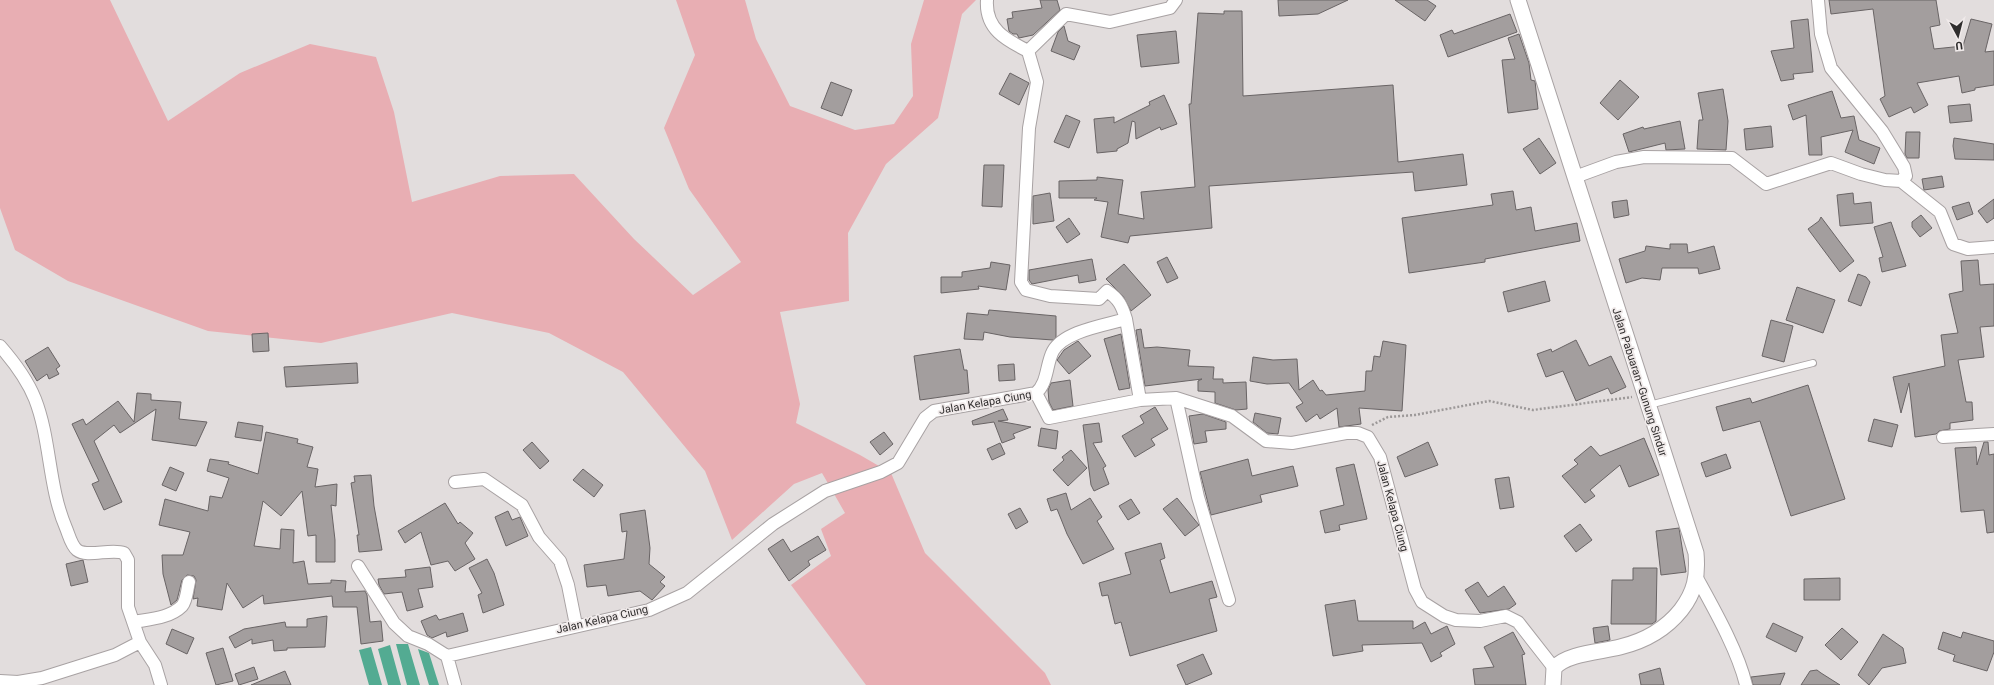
<svg xmlns="http://www.w3.org/2000/svg" width="1994" height="685" viewBox="0 0 1994 685" font-family="Roboto,sans-serif">
<style>
.green{fill:#e8aeb3}
.water{fill:#53ab92}
.building{fill:#a39e9e;stroke:#696465}
.lines{fill:none;stroke-linecap:round;stroke-linejoin:round}
.service-casing{stroke:#a8a2a3;stroke-width:8}
.minor-casing{stroke:#a8a2a3;stroke-width:14}
.tertiary-casing{stroke:#a8a2a3;stroke-width:17}
.path{stroke:#9c9898;stroke-width:2.5;stroke-dasharray:2 2;stroke-linecap:butt}
.service{stroke:#fff;stroke-width:6}
.minor{stroke:#fff;stroke-width:12}
.tertiary{stroke:#fff;stroke-width:15}
.labels{text-anchor:middle;stroke-width:3.5;stroke-linejoin:round;paint-order:stroke}
.street-label{font-size:11px;fill:#2f2d2d;stroke:#f0eaea}
</style>
<rect width="100%" height="100%" fill="#e2dddd"/>
<path class="green" d="M0,0h110l58,121 72,-48 70,-29 66,13 18,55 18,90 88,-26 74,-2 60,65 59,56 48,-33 -52,-73 -25,-61 31,-73 -19,-55h69l11,39 34,67 65,24 39,-6 19,-28 -2,-52 13,-44h52l-14,14 -24,104 -52,46 -38,69 1,68 -69,11 20,92 -4,19 64,32 31,18 34,80 120,120 6,12h-185l-75,-100 40,-29 -10,-27 24,-16 -23,-40 -28,11 -62,56 -27,-69 -82,-99 -74,-39 -97,-20 -131,30 -113,-12 -140,-50 -53,-31 -15,-42z"/>
<path class="water" d="M396,644h12l12,41h-13z
M390,645l11,40h-13l-10,-36z
M371,647l11,38h-13l-10,-35z
M418,649l11,4 10,32h-10z"/>
<path class="building" d="M1040,0h17l3,10 -27,25 -14,3 -2,-4h-4l-4,-3 -2,-12 6,-1 -1,-6 30,-4z
M1278,0h70l-30,14 -39,2z
M1395,0h32l9,6 -11,15z
M1829,0h107l4,25 -10,2 4,22 29,-3 8,-27 21,5 -7,28 9,-1v34l-19,3v2l-13,3 -3,-17 -42,7 11,22 -14,8 -3,-6 -22,10 -9,-18 5,-3 -12,-87 -42,5z
M1224,11h18l1,85 150,-11 5,77 65,-8 4,31 -52,6 -2,-19 -204,14 3,42 -82,8 -2,7 -27,-6 7,-35 -14,-2 3,-2h-38v-17l38,-1v-3l26,3 -5,34 26,5 -3,-27 54,-5 -6,-83h2l7,-91 26,1z
M1510,14l7,18 -69,25 -8,-22 12,-5 2,4z
M1808,19l5,53 -20,2 1,5 -13,2 -10,-30 23,-3 -3,-27z
M1064,26l4,15 12,5 -6,14 -23,-9 7,-19z
M1176,31l3,32 -38,4 -4,-32z
M1519,34l10,29 2,17 4,1 3,28 -30,4 -6,-53 13,-1 -7,-21z
M1010,73l19,10 -10,22 -20,-11z
M1620,80l19,17 -21,23 -18,-17z
M831,82l21,8 -10,26 -21,-8z
M1723,89l5,32 -2,29 -29,-1 2,-29h4l-5,-27z
M1832,91l9,27 13,-2 5,24 21,8 -6,16 -29,-12 8,-22 -32,7 1,18h-13l-3,-40 -13,5 -5,-15z
M1164,95l13,29 -16,6 -1,-3 -24,12 -1,-17 -3,-1 -4,22 -11,6v2l-20,2 -3,-34 20,-2v6l36,-18 -1,-3z
M1970,104l2,17 -22,2 -2,-17z
M1066,115l14,6 -11,27 -15,-6z
M1680,121l5,28 -19,1 -1,-7 -36,9 -6,-18 20,-7 1,2z
M1771,126l2,21 -27,3 -2,-21z
M1906,132h14l-1,26h-12l-2,-4z
M1539,138l17,25 -16,11 -17,-25z
M1954,138l40,6v16l-39,-1 -2,-13z
M984,165h20l-2,42 -20,-1z
M1942,176l2,11 -20,3 -2,-11z
M1513,191l3,19 15,-3 4,24 42,-8 3,18 -95,18v3l-76,11 -7,-55 91,-13 -2,-11z
M1050,193l4,28 -21,3v-28z
M1853,193l1,11 17,-2 2,21 -33,3 -3,-31z
M1994,199v19l-7,5 -9,-12z
M1627,200l2,15 -15,3 -2,-16z
M1969,202l4,12 -16,6 -5,-13z
M1921,215l11,13 -12,9 -8,-10v-5z
M1821,217l33,44 -14,11 -32,-43 11,-8z
M1069,218l11,16 -13,9 -11,-16z
M1891,222l15,44 -24,6 -3,-14 4,-1 -9,-30z
M1670,244h17l1,9 26,-7 6,23 -21,5 -1,-6h-36l-2,12 -18,-2 -16,5 -7,-24 26,-8 1,-5 24,3z
M1167,257l11,21 -11,5 -10,-21z
M1092,259l4,21 -17,3 -1,-8 -46,9 -3,-4v-10z
M1978,260l2,25 14,-1v42l-14,1 4,30 -26,3 8,42h6l1,18 -23,3v6l-11,2 -3,3 -21,3 -6,-54 -8,30 -8,-36 52,-11 -4,-31 17,-2 -9,-39 14,-3 -2,-30z
M991,262l19,3 -4,25 -28,-4 1,3 -38,4v-16h21v-5l28,-4z
M1124,264l27,31 -20,16 -8,-15 -17,-17z
M1858,274l8,3 4,5 -9,24 -13,-5z
M1545,281l5,20 -42,11 -5,-20z
M1797,287l38,13 -12,33 -37,-13z
M989,310l67,6v21l-3,3 -14,-1 -29,-2 -26,-5 -1,8 -19,-1 3,-26 21,2z
M1771,320l22,6 -9,36 -22,-6z
M1141,329l3,19 13,-1 33,3 -2,16 26,1 -1,12h10v4l23,-1 1,27 -11,1 -21,-7v-11l-17,-1v-10l4,-2 -57,7 -9,-56z
M268,333l1,18 -16,1 -1,-18z
M1121,334l9,54 -11,2 -15,-51z
M1576,340l13,26 22,-10 15,31 -15,7 -3,-6 -32,13 -13,-30 -17,6 -9,-23 14,-5 1,3z
M1078,341l13,15 -22,18 -12,-14 7,-10z
M1383,341l23,4 -4,66 -43,-3 2,16 -22,3 -2,-19 -17,11 -3,-5 -11,8 -10,-15 7,-4 -14,-20 -22,1 -17,-3 3,-24 20,3 24,-1 2,31 14,-10 7,11 2,-1 4,5 39,-4 1,-20h6l2,-15 6,1z
M48,347l12,19 -4,3 3,5 -10,5 -2,-5 -10,7 -12,-20z
M960,349l4,21h3l2,23 -49,7 -6,-44z
M357,363l1,20 -72,4 -2,-20z
M1014,364l1,16 -16,1 -1,-16z
M1070,380l3,26 -20,4 -4,-8 -1,-12 3,-7z
M1808,385l37,114 -54,17 -31,-95 -37,10 -7,-24 34,-9 2,5z
M137,393l14,1v6l30,2 -2,17 28,3 -11,24 -44,-6 4,-31 -36,24 -6,-8 -20,16 28,61 -18,8 -12,-26 7,-3 -27,-57 11,-5 3,6 32,-24 16,21z
M1155,407l13,22 -17,10 4,6 -20,12 -13,-21 22,-13 -4,-7z
M1003,409l5,11 -10,1 33,6 -18,7 2,4 -13,5 -8,-21 -21,3 -1,-4z
M1255,413l26,5 -3,16 -11,-1 -14,-11z
M1203,414l23,8v7l-21,2 2,11 -13,2 -5,-28z
M1874,419l24,6 -6,22 -24,-6z
M238,422l25,4 -2,15 -26,-4z
M1099,423l3,19 -9,1 13,23 -3,2 6,16 -15,7 -3,-6 -8,-60z
M1041,428l17,3 -2,18 -18,-3z
M266,432l32,7 -1,4 16,4 -6,20 11,2 -3,18 22,-3 -1,22 -5,-1 4,35v22h-19v-27l-8,1 -6,-45 -21,25 -18,-15 -9,45 26,3 1,-20 13,1 -1,33 11,-2 4,23 23,-1v-3l15,1 -1,11 20,-1 2,4 3,27 11,-1 2,20 -22,3 -4,-37h-24l-1,-11 -68,8 -1,-9 -20,13 -16,-25 -5,27 -25,-4 1,-8 -5,1 3,-19 -2,-4 -7,-1 -5,5 -5,20 -6,5 -8,-31 -1,-19h21l7,-23 -31,-7 6,-26 43,12 2,-15 12,2 7,-20 -22,-7 3,-12 19,3 -1,2 30,10z
M884,432l9,12 -13,11 -10,-13z
M1644,438l15,37 -30,12 -9,-22 -30,25 5,6 -10,7 -23,-27 16,-12 -4,-4 17,-14 9,10z
M532,442l17,19 -9,8 -17,-19z
M1428,442l10,23 -33,12 -8,-20z
M1984,442h4l1,13 5,-1v78l-7,1 -3,-23 -23,2 -6,-64 21,-1 1,18z
M1000,443l5,11 -13,6 -5,-11z
M1071,450l16,18 -19,18 -15,-16 11,-10 -2,-3z
M1726,454l5,14 -25,9 -5,-14z
M1248,459l4,17 41,-10 5,20 -38,9 2,7 -51,13 -11,-43z
M1354,464l13,55 -28,6 1,5 -15,3 -5,-22 24,-6 -8,-37z
M170,467l14,6 -8,18 -14,-6z
M583,469l20,16 -9,12 -21,-17z
M371,475l3,31 8,44 -23,2 -2,-17h2l-8,-52 4,-1 -1,-6z
M1509,477l5,30 -14,2 -5,-30z
M1066,493l5,17 19,-12 12,19 -5,4 17,28 -31,15 -16,-30 -10,-25 -6,2 -4,-12z
M1177,498l22,27 -14,11 -22,-27z
M1131,499l9,14 -12,7 -9,-14z
M445,503l13,21 2,-2 13,11 -8,10 10,16 -20,12 -7,-10 -17,4 -10,-33 -16,11 -7,-12z
M1020,508l8,14 -12,7 -8,-15z
M645,510l5,38 -1,16 16,13 -5,5 5,4 -13,14 -12,-9 -32,5 -2,-11 -19,2 -3,-22 40,-6 3,-28 -5,1 -2,-18z
M508,511l4,9 8,-3 8,19 -22,10 -11,-29z
M1580,524l12,16 -16,12 -12,-16z
M1679,528l7,44 -25,3 -5,-44z
M818,536l8,14 -18,11 2,4 -21,16 -21,-32 15,-10 8,13z
M1161,543l4,15 -5,2 10,33 42,-12 5,16 -8,2 8,32 -87,25 -9,-34 -6,2 -7,-29 -6,1 -3,-13 32,-9 -6,-21z
M487,559l7,14 10,32 -21,8 -5,-18 4,-2 -13,-25z
M83,560l5,22 -17,4 -5,-22z
M430,567l3,20 -15,2 5,18 -16,4 -5,-19 -18,2 -5,-9 -1,-6 28,-2 -1,-7z
M1633,568h24l-1,53 -4,3h-41l1,-44h21z
M1840,578v22h-36v-21z
M1478,582l10,15 16,-11 12,18 -7,5 -29,4 -15,-23z
M1355,600l3,21h55v8l12,-7 6,12 16,-8 8,18 -15,9 2,3 -11,6 -9,-19 -60,2 1,6 -30,5 -8,-51z
M463,613l5,18 -21,6 -1,-5 -14,6 -5,-3 -6,-14 15,-6 3,5z
M327,616l-2,31 -38,1v2l-13,1 -1,-11 -21,4v-5l-17,9 -6,-11 15,-8 41,-7 1,5h21v-8z
M1773,623l30,14 -7,15 -30,-15z
M1608,626l2,14 -15,3 -2,-15z
M1842,628l16,14 -17,18 -16,-15z
M172,629l22,9 -7,16 -21,-10z
M1513,632l12,22 -3,1 4,30h-51l-2,-16 21,-2 -10,-20z
M1943,632l18,6 2,-6 31,9v11l-7,19 -34,-10 2,-6 -17,-6z
M1883,634l20,14 3,15 -24,5 -13,17 -11,-10z
M223,648l10,33 -17,4 -10,-32z
M1203,654l9,20 -26,11 -9,-20z
M254,667l4,12 -19,6 -4,-11z
M1660,668l4,17h-23l-2,-11z
M1817,670l4,3 19,12h-39l9,-14z
M285,671l6,14h-40z
M1785,673l-5,12h-27l-2,-8z"/>
<g class="lines">
<defs>
<path id="service" d="M1649,405l164,-42"/>
<path id="minor" d="M987,0c-2,29 19,40 41,51l9,31 -8,46 -8,154 5,8 24,6 49,3 8,-8c12,8 15,15 19,28
M1028,51l38,-37 44,8 60,-14 6,-8
M1575,177l41,-15 28,-5 88,1 34,26 65,-21 30,11 24,6 16,1 5,-5 -2,-9 -22,-36 -51,-63 -10,-34 -3,-34
M1901,181l39,31 13,32 15,5 26,-2
M0,346c14,16 27,33 35,53 16,41 13,87 31,129 3,7 5,17 11,22 10,8 34,-2 47,3l4,7v47l12,35 15,23 6,20
M1036,393l13,25 91,-18
M1176,398l22,99 31,103
M1943,437l51,-3
M455,482l29,-3 38,26 17,32 21,24 8,24 8,40
M358,566l36,57 14,13 20,8 19,12
M1697,578c17,31 41,73 49,107
M134,622c16,-3 36,-4 48,-16 5,-6 5,-17 7,-24
M0,681l18,1 24,-4 73,-23 25,-13
M455,685l-8,-29 202,-46 38,-17 86,-69 52,-33 56,-19 17,-9 27,-45 9,-7 102,-18c12,-10 10,-29 17,-42 11,-20 53,-26 73,-32l14,81 36,-2 56,18 34,25 26,2 54,-10h12l10,4 12,20 35,132 7,13 22,14 12,4 24,1 26,-5 12,6 36,46"/>
<path id="tertiary" d="M1518,0l178,553c2,23 -1,39 -15,57 -16,20 -36,31 -61,37 -19,5 -53,6 -66,21l-1,17"/>
</defs>
<use href="#service" class="service-casing"/>
<use href="#minor" class="minor-casing"/>
<use href="#tertiary" class="tertiary-casing"/>
<path class="path" d="M1372,425l16,-8 27,-2 74,-14 44,9 99,-13"/>
<use href="#service" class="service"/>
<use href="#minor" class="minor"/>
<use href="#tertiary" class="tertiary"/>
</g>
<g class="labels">
<g class="street-label">
<text transform="translate(1640 382) rotate(72)" y="4">Jalan Pabuaran–Gunung Sindur</text>
<text transform="translate(985 402) rotate(-10)" y="4">Jalan Kelapa Ciung</text>
<text transform="translate(1393 506) rotate(75)" y="4">Jalan Kelapa Ciung</text>
<text transform="translate(602 619) rotate(-13)" y="4">Jalan Kelapa Ciung</text>
</g>
</g>
<g transform="translate(1958 36) rotate(173)" stroke="#f0eaea" stroke-width="3" paint-order="stroke">
<path d="M0-3L7 15L0 10L-7 15Z" fill="#2f2d2d"/>
<text y="-6" font-size="11" font-weight="bold" text-anchor="middle" fill="#2f2d2d">U</text>
</g>
</svg>
